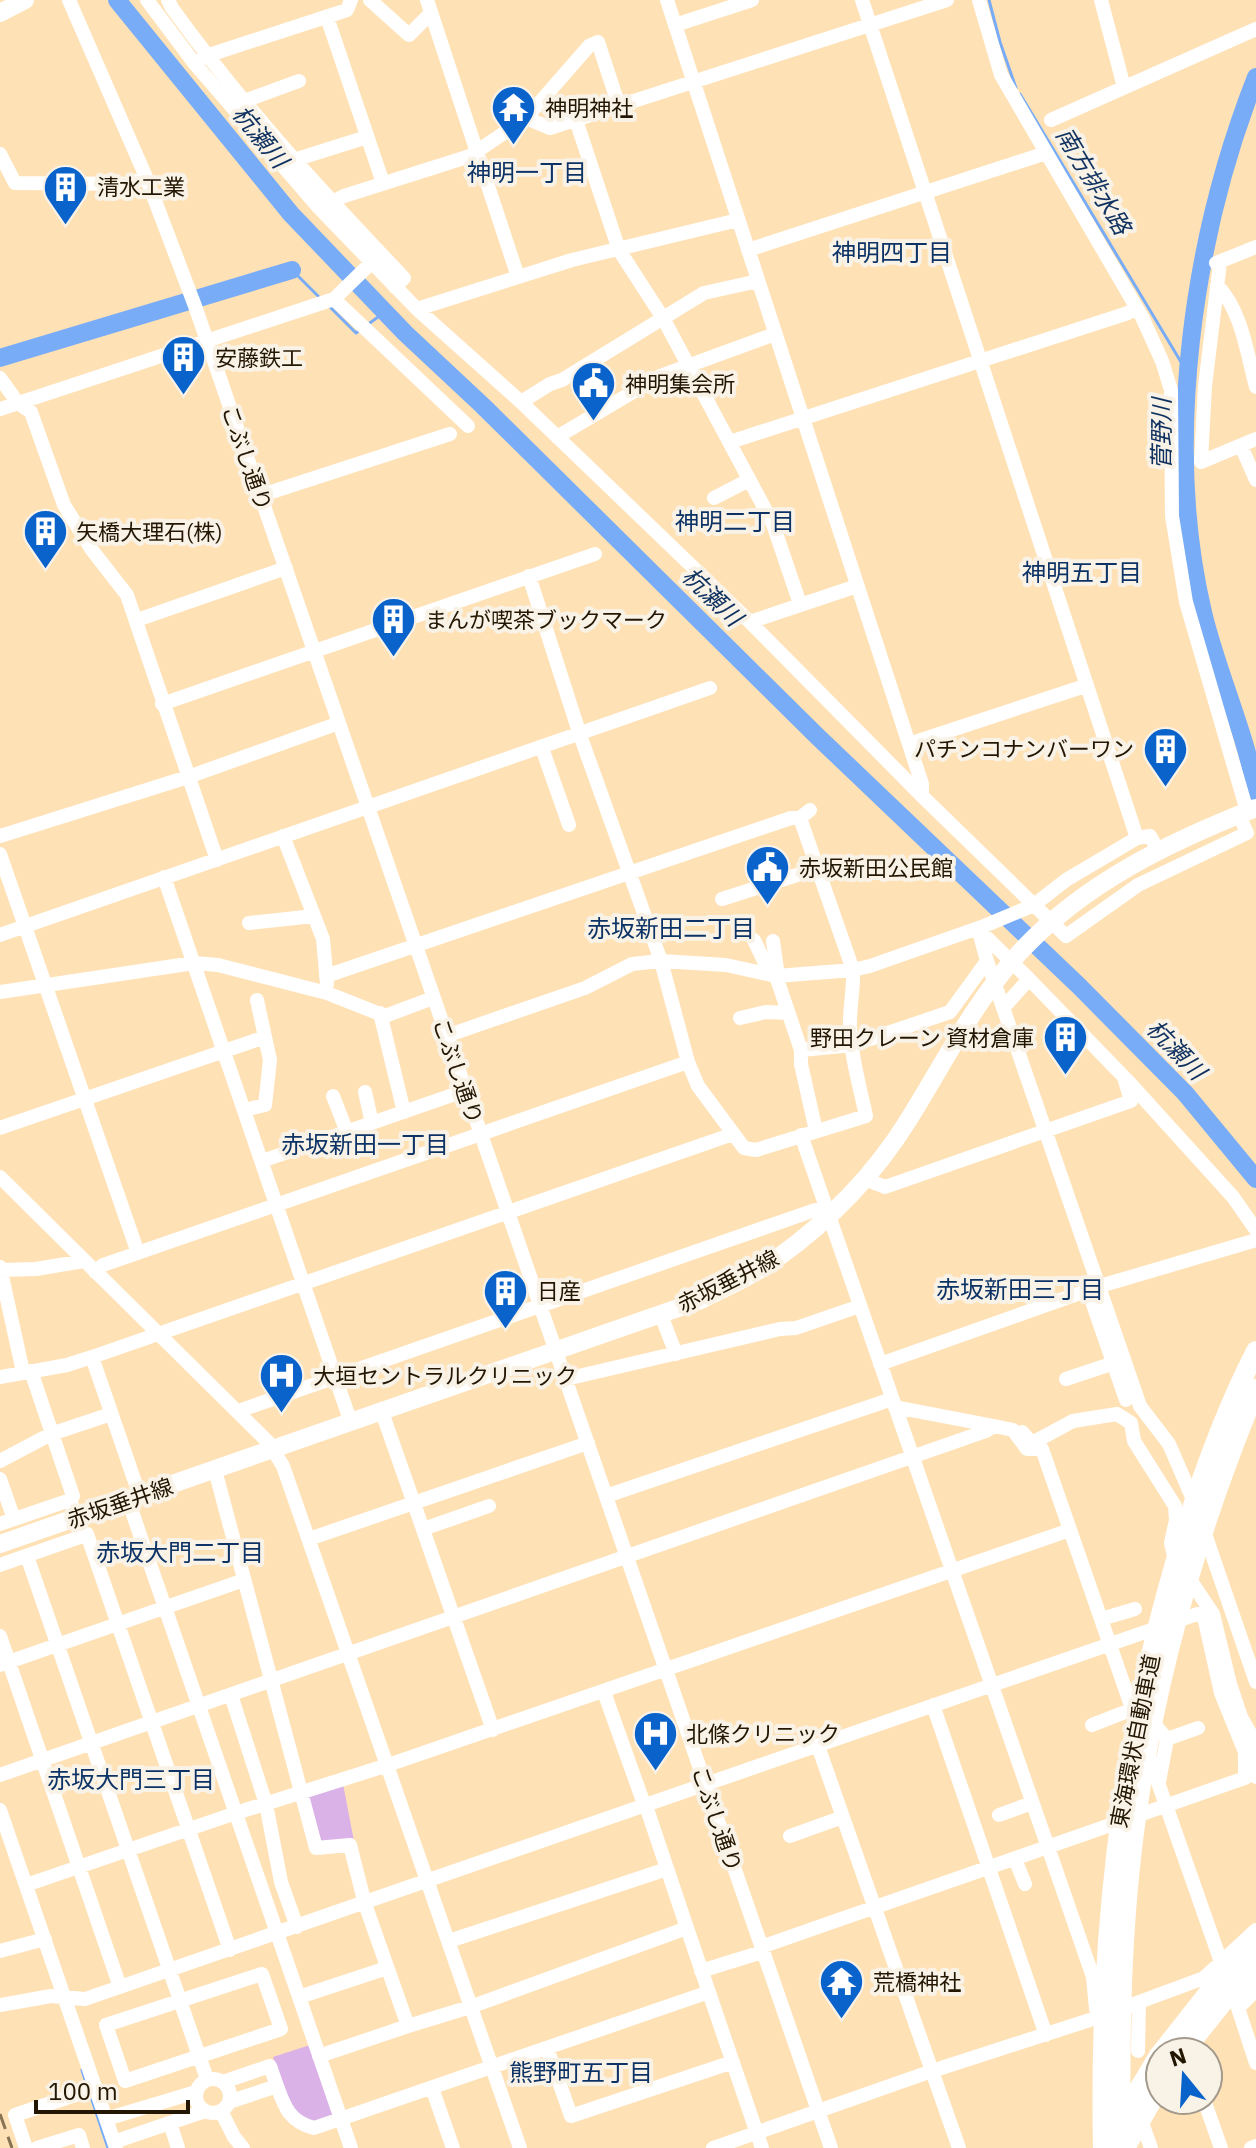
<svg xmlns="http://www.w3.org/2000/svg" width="1256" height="2148" viewBox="0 0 1256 2148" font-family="'IBM Plex Sans','Noto Sans JP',sans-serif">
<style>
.green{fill:#dab2e7}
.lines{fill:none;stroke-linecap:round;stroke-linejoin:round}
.stream{stroke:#78acf6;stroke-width:3}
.river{stroke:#78acf6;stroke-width:18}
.minor{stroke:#fff;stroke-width:14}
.major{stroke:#fff;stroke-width:18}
.highway{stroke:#fff;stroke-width:20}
.rail{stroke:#877354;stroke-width:3;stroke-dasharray:16 8;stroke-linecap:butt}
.labels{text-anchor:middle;stroke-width:8;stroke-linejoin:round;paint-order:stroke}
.poi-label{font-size:22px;fill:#231602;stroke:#f9f2e7;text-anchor:start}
.street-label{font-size:22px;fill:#231602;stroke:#f9f2e7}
.water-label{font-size:24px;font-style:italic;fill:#0f315f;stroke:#f9f2e7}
.neighbourhood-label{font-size:24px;fill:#0d3366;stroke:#f9f2e7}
</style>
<rect width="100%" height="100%" fill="#ffe1b6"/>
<path class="green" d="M343,1784l11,57 -34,4 -15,-49z
M310,2045l24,67 -4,6 -15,5 -25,-13 -17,-53z"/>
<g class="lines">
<path class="stream" d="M989,0l11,42 16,46
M1020,94l167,278
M292,270l28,28
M329,306l27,27 5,-4
M367,325l18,-13
M82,2070l5,16
M91,2097l17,51"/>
<path class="river" d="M117,0l174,214 114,119 78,73 334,330 262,250 106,107 71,86
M1256,77c-63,160 -93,366 -53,535 14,60 42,118 53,180
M0,358l292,-88"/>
<path class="minor" d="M69,0l77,177 49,129 636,1842
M147,0l48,64
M168,0l4,8c70,97 150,184 232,270l-9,9
M351,0l-4,10 -141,46 -11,8 124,144 98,101 104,93 229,220 172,174 144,140 72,-51 109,-52 -8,-18
M370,0l39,35 22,-22
M427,0l91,277
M667,0l242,744 13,40v12
M862,0l275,838
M979,0l22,75 141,242 20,44 9,29 1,126 14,86 61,209
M1101,0l23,87
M327,17l56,166
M675,25l77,-25
M244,101l55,-20
M526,118l63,-72 9,-4 21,64
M576,120l43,130 44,68 110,206 27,80
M1051,120l205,-91
M0,154l15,29 115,1 16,-7
M294,160l73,-23
M319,208l25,-12 126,-40 56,-38 24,10 397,-128
M748,250l298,-97
M1216,263l40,-16
M1220,263l-15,123 -4,76 55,-23
M1217,285c25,26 30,69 39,102
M334,299l134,127
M417,309l155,-49 166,-40
M0,378l18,25 13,9 33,93 28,45 35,45 90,265
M521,402l29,-18 12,-4 142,-87 54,-12
M0,409l334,-110 38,-37
M557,437l103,-61 115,-42
M730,442l398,-129 8,-6
M1241,446l15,34
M259,496l191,-62
M714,498l35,-18
M529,576l51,159 81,226 27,101 10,24 46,62 12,2 110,-34c-6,-29 -15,-59 -16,-88 -1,-19 4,-38 3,-58l-53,-152
M137,620l149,-52
M750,622l107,-36
M162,704l433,-150
M909,744l176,-58
M542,748l27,77
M0,836l188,-59 151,-54
M283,836l40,103 4,45
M0,854l138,399
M164,877l187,546
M722,899l97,-31
M249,923l65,-7
M978,929l51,50 -25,28
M0,935l710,-247
M754,940l16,34
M773,941l5,35
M987,961l153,445 29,38 26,60
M326,976l465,-158h9l10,-8
M776,976l25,74
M0,992l194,-29 24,2 109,28 58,23 48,-18
M380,1013l24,99
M740,1018l26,-6 22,1
M446,1036l139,-48 47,-24 29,-3 65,4 50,11 77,-6 17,-4 114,-40 50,-21 32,-25 71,-42 13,-2 8,14
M1127,1080l106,117 23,33
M365,1092l7,31
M333,1096l14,36
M244,1110l21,-5 5,-45 -5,-23
M0,1128l265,-91 -8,-37
M816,1131l-15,-67v-14l51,-5 98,-33 37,-51 -9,-33
M801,1135l292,842 3,32
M262,1161l202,-70
M0,1177l268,265 15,24 237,682
M865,1179l20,8 246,-86 -7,-24 -95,-98
M0,1267l23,105
M0,1270l36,-1 48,-8
M95,1272l8,-7 585,-203
M1088,1290l38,110
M661,1315l15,39
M92,1357l43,125
M880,1364l220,-78 153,-45
M31,1371l42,125 -3,4
M0,1377l67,-12 25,-8 641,-223
M566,1379l214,-50 16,-1 64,-22
M1066,1379l48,-16
M895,1407l99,19
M382,1412l111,318
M239,1413l5,-4 571,-199 15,5
M1022,1432l10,11 41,-22 44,-7 14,9 3,18 41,65 1,14 -5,23 3,13 39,58 17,70 11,33 14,25 -2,25
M0,1461l51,-27 60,-20
M215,1470l101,378 34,-3 15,59 43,122 62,-19 217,-79 -41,-122
M0,1479l14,40
M606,1496l286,-97
M128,1500l223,648
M0,1524l70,-24 13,36 4,-2 143,416
M1203,1528l53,154
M423,1529l66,-23
M309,1539l279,-96
M27,1556l180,523
M0,1565l83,-29
M1101,1619l34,-10
M0,1636l120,351
M0,1665l244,-85
M604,1692l41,115
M231,1695l35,109 15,78 16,45
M933,1705l113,330
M1149,1718l18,21 -8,43
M1092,1725l41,-16
M1167,1739l31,-11
M818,1746l141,402
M1147,1751l74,211
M0,1775l986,-344 8,-5 19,4 14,19h15l94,271
M0,1810l116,338
M999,1815l33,-12
M790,1836l53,-19
M1015,1859l10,25
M26,1885l210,-72 152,-48 682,-235
M687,1928l75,220
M449,1941l218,-72
M761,1947l484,-169v-26l11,25
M0,1951l45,-12
M701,1971l61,-19
M262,1974l19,55 -156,52 -19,-56z
M1256,1990l-18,18 18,55
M299,1997l88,-29
M0,2005l51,-9 34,3 1118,-387 18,81 24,59
M547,2048l24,68 162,-54
M1138,2051l1,-49
M319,2056l89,-30
M196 2096a17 17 0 1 1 34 0a17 17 0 1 1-34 0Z
M223,2082l47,-16 7,20 -48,16
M277,2086c8,22 13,36 37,42l395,-136
M432,2088l21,60
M1204,2100l17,48
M221,2111l13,26 9,11
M1140,2117l11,31
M106,2119l90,-27
M170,2123l8,25
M114,2142l91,-31
M26,2148l-11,-33 81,-27
M37,2148l42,-13 4,13
M713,2148l219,-77 164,-53 108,-40 52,-48
M1251,2148l5,-2"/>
<path class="major" d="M0,13l25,-13
M0,1544l701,-244c25,-13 52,-24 75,-41 52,-37 99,-85 133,-140 35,-56 65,-117 111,-167 64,-69 149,-110 236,-144"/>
<path class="highway" d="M1162,2052l48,-61 46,-42
M1183,2052l40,-50 33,-32
M1121,2119l39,-65
M1103,2148c-4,-201 16,-394 73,-588 21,-71 46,-143 80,-209
M1121,2148c-2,-121 0,-244 20,-363 22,-137 62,-268 115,-396
M1125,2148l35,-62"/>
<path class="rail" d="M0,2114l12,34"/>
</g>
<defs>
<symbol id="temple-pin" viewBox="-11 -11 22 30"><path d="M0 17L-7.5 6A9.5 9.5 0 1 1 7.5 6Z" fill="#0a62cb" stroke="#f9f2e7"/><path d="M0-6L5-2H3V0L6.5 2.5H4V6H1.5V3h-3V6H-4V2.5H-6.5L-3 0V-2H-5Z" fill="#fff"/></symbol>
<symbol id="building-pin" viewBox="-11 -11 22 30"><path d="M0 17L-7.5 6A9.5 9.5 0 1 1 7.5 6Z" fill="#0a62cb" stroke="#f9f2e7"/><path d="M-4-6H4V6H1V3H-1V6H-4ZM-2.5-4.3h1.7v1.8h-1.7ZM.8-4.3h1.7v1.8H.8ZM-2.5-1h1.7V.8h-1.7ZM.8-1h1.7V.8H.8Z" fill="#fff"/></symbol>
<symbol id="civic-pin" viewBox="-11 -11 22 30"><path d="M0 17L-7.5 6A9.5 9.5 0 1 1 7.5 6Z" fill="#0a62cb" stroke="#f9f2e7"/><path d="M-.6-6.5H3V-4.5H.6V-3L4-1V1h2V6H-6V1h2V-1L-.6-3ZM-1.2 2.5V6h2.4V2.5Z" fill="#fff"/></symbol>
<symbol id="hospital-pin" viewBox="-11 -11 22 30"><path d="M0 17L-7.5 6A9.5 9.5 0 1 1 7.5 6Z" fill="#0a62cb" stroke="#f9f2e7"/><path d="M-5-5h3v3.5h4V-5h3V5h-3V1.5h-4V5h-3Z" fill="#fff"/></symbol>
</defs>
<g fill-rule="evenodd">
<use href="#temple-pin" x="488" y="82" width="51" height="69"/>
<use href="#building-pin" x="40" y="162" width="51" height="69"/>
<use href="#building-pin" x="158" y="332" width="51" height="69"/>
<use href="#civic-pin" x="568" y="358" width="51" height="69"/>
<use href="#building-pin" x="20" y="506" width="51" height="69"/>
<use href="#building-pin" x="368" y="594" width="51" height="69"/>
<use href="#building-pin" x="1140" y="724" width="51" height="69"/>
<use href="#civic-pin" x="742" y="842" width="51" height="69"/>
<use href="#building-pin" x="1040" y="1012" width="51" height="69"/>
<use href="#building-pin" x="480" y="1266" width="51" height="69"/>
<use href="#hospital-pin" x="256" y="1350" width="51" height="69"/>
<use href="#hospital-pin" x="630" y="1708" width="51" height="69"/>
<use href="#temple-pin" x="816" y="1956" width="51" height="69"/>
</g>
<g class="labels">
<g class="poi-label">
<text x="545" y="116">神明神社</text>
<text x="97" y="195">清水工業</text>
<text x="215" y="366">安藤鉄工</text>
<text x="625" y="392">神明集会所</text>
<text x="76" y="540">矢橋大理石(株)</text>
<text x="425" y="628">まんが喫茶ブックマーク</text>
<text x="1134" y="757" text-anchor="end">パチンコナンバーワン</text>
<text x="799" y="876">赤坂新田公民館</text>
<text x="1034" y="1046" text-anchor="end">野田クレーン 資材倉庫</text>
<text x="537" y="1299">日産</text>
<text x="313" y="1384">大垣セントラルクリニック</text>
<text x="686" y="1742">北條クリニック</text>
<text x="873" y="1990">荒橋神社</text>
</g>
<g class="street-label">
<text transform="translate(247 458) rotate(71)" y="8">こぶし通り</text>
<text transform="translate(458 1071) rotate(71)" y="8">こぶし通り</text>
<text transform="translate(728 1281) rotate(-27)" y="8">赤坂垂井線</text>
<text transform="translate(120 1503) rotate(-19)" y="8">赤坂垂井線</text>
<text transform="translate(1135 1741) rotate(-79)" y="8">東海環状自動車道</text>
<text transform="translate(717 1819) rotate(71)" y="8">こぶし通り</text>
</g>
<g class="water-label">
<text transform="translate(260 137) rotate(51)" y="8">杭瀬川</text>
<text transform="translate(1093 181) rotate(59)" y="8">南方排水路</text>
<text transform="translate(1162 434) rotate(-90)" y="8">菅野川</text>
<text transform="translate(712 597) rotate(44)" y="8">杭瀬川</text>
<text transform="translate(1176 1050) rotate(46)" y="8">杭瀬川</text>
</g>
<g class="neighbourhood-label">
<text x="527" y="181">神明一丁目</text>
<text x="892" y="261">神明四丁目</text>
<text x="735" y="530">神明二丁目</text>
<text x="1082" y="581">神明五丁目</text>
<text x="671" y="937">赤坂新田二丁目</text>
<text x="365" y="1153">赤坂新田一丁目</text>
<text x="1020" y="1298">赤坂新田三丁目</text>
<text x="180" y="1561">赤坂大門二丁目</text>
<text x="131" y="1788">赤坂大門三丁目</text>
<text x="581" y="2081">熊野町五丁目</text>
</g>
</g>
<g transform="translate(1184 2076) rotate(342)"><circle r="38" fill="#f9f2e7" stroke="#a39a8b" stroke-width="2"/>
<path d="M0-6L14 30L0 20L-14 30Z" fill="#0a62cb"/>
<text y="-12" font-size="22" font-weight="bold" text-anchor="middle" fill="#231602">N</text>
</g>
<path d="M36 2100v12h152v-12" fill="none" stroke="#231602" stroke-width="4"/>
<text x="48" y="2100" font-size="24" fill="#231602" stroke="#f9f2e7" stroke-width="6" paint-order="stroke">100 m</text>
</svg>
